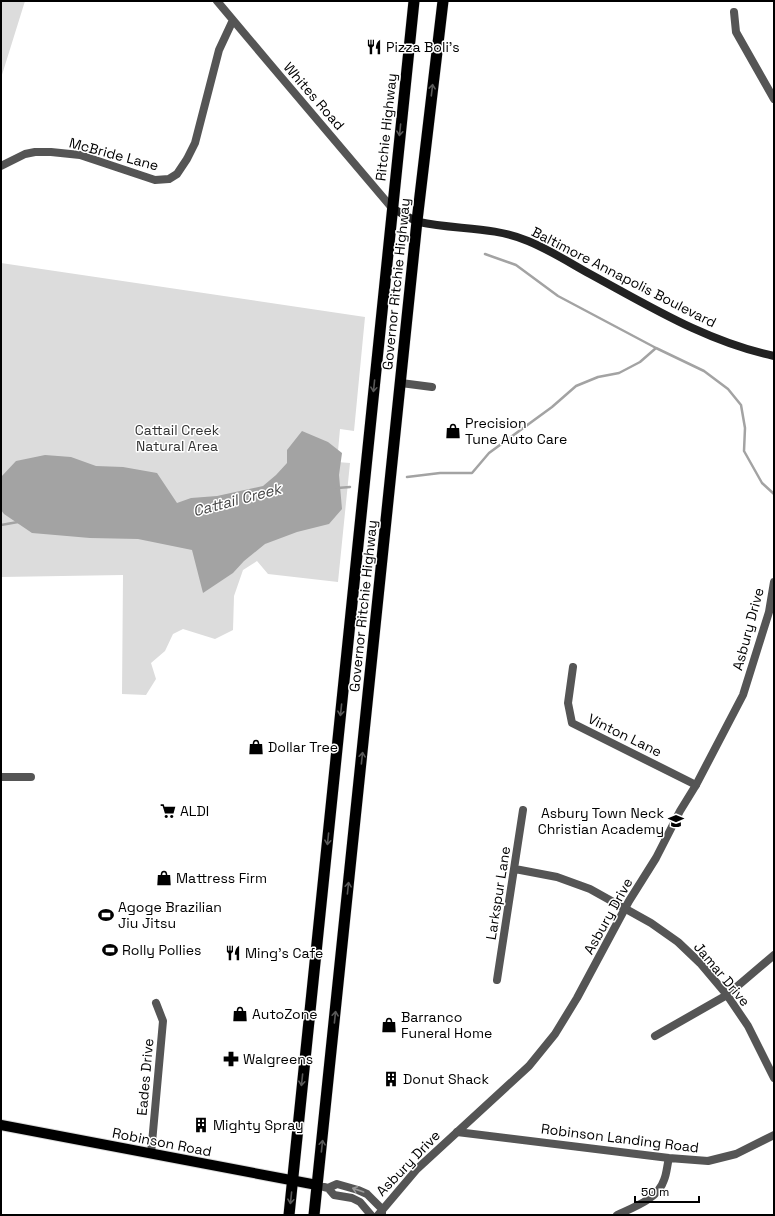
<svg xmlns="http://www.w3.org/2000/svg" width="775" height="1216" viewBox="0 0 775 1216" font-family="'Space Grotesk',sans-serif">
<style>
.green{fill:#dcdcdc}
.water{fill:#a3a3a3}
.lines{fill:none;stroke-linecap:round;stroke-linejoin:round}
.stream{stroke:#a3a3a3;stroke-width:2.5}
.primary-casing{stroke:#dbdbdb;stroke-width:12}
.trunk-casing{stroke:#dbdbdb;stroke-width:12}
.minor{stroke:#555;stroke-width:8}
.tertiary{stroke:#555;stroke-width:8}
.secondary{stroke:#222;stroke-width:8}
.primary{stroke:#000;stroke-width:10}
.trunk{stroke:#000;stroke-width:11}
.oneway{stroke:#595959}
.oneway2{stroke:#999}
.labels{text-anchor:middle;stroke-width:3;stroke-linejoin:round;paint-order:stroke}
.poi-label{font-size:14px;fill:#000;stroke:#fff;text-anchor:start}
.street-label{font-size:14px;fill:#000;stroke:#fff}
.park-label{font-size:14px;fill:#333;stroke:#fff}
.water-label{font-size:15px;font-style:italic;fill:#444;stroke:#fff}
</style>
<rect width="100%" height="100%" fill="#fff"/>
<path class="green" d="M1,1h24l-24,77z
M1,263l364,54 -11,114 -14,-2 -3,33 13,1 -12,119 -70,-8 -11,-13 -14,9 -9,26 -1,34 -18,9 -32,-10 -10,5 -8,17 -14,12 5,16 -10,16 -24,-1 1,-119 -122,2z"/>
<path class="water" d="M302,431l26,11 14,11 -3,22 3,34 -13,15 -32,8 -32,12 -21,17 -11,12 -30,20 -11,-43 -54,-11 -48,-1 -58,-5 -28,-19 -3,-4v-33l15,-16 29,-6 26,2 25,9 27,1 34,6 20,30 14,-5 26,-2 46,-10 13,-11 11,-12v-13z"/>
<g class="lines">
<path class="stream" d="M485,254l31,11 42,31 98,52 48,23 24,18 13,16 4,23 -1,23 18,32 12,11
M407,477l33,-4h32l17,-20 63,-46 24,-21 22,-9 21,-4 21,-11 16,-14
M337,488l13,-1
M1,525l17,-3"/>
<defs>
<path id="primary" d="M1,1125l316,60"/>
<path id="trunk" d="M289,1215l125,-1214
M314,1215l103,-994 26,-220"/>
</defs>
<use href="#primary" class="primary-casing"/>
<use href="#trunk" class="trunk-casing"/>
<path class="minor" d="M217,1l53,63 122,144
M734,12l2,20 38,67
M1,166l24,-12 10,-2h16l29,3 75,25 14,-1 8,-5 10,-15 8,-16 24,-93 14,-30
M401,383l31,4
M573,667l-5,36 4,20 124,62
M1,777h30
M515,869l42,8 33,12 61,34 27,19 22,21 27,32 21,31 26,52
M497,980l26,-170
M655,1036l72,-41 47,-40
M457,1132l212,26 39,3 28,-7 38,-19
M151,1154l12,-133 -7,-18
M617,1215c17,-8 41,-16 47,-35 3,-7 3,-15 5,-22"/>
<path class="tertiary" d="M324,1187l4,1 6,7 18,3 8,4 11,13
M328,1188l9,-4 21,6 9,4 15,15v5
M378,1215l39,-46 112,-103 26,-32 22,-36 52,-97 27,-43 24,-47 16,-26 47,-90 26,-83 5,-30"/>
<path class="secondary" d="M392,208c8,4 18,11 27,14 37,8 73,4 109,19 22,9 42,22 62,33 59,32 117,68 184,82"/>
<use href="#primary" class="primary"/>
<use href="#trunk" class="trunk"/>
</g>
<defs><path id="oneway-shaft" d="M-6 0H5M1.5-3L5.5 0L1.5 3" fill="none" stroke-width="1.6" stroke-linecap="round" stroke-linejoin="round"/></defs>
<g class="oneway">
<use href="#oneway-shaft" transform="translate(432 90) rotate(-83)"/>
<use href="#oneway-shaft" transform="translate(400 130) rotate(96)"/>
<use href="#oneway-shaft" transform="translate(374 386) rotate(96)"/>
<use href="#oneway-shaft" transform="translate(341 710) rotate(96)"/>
<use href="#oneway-shaft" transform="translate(362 758) rotate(-84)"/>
<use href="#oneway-shaft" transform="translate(328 839) rotate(96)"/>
<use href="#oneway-shaft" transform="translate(348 888) rotate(-84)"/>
<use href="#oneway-shaft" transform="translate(335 1017) rotate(-84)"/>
<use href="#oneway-shaft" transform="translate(302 1080) rotate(96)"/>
<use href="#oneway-shaft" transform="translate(322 1146) rotate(-84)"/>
<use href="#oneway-shaft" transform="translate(291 1198) rotate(96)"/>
</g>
<use class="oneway2" href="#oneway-shaft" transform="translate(358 1190) rotate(-161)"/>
<defs>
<symbol id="restaurant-bare" viewBox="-9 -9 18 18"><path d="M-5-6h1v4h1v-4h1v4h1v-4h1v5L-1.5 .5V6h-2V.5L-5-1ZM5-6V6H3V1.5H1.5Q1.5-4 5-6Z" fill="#000" stroke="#fff" stroke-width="2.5" paint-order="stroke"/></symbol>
<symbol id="shop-bare" viewBox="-9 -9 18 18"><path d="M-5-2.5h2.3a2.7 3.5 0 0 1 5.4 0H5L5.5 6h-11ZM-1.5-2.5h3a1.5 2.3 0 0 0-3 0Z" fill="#000" stroke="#fff" stroke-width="2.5" paint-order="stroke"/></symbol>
<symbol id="supermarket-bare" viewBox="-9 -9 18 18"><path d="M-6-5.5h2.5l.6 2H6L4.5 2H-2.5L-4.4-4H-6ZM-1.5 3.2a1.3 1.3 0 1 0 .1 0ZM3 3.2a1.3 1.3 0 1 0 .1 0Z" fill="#000" stroke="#fff" stroke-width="2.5" paint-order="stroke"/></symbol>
<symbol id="school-bare" viewBox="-9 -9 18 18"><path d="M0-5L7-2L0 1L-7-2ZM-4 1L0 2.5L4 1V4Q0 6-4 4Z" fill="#000" stroke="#fff" stroke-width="2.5" paint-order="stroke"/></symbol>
<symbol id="stadium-bare" viewBox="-9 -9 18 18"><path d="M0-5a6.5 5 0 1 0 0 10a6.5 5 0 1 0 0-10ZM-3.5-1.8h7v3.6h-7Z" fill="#000" stroke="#fff" stroke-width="2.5" paint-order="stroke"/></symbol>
<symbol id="pharmacy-bare" viewBox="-9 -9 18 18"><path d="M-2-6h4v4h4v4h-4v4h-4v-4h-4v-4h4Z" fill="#000" stroke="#fff" stroke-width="2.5" paint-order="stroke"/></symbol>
<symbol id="building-bare" viewBox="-9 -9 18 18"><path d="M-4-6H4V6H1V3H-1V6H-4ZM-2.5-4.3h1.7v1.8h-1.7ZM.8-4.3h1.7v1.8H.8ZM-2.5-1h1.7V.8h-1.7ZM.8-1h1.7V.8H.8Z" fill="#000" stroke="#fff" stroke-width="2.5" paint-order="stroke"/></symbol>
</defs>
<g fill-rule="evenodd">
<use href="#restaurant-bare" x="363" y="36" width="22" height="22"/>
<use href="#shop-bare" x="442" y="420" width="22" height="22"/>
<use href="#shop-bare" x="245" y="736" width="22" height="22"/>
<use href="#supermarket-bare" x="157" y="800" width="22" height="22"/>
<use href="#school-bare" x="665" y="810" width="22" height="22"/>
<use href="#shop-bare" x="153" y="867" width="22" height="22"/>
<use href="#stadium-bare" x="95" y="904" width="22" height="22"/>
<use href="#stadium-bare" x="99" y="939" width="22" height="22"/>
<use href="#restaurant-bare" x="222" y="942" width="22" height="22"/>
<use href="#shop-bare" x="229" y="1003" width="22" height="22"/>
<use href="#shop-bare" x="378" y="1014" width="22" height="22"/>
<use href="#pharmacy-bare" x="220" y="1048" width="22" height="22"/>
<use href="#building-bare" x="380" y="1068" width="22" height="22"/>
<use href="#building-bare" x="190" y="1114" width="22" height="22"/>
</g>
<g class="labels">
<g class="poi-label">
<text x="386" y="52">Pizza Boli's</text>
<text x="465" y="428">Precision<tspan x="465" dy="16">Tune Auto Care</tspan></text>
<text x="268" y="752">Dollar Tree</text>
<text x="180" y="816">ALDI</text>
<text x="664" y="818" text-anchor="end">Asbury Town Neck<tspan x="664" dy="16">Christian Academy</tspan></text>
<text x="176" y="883">Mattress Firm</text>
<text x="118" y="912">Agoge Brazilian<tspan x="118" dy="16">Jiu Jitsu</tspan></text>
<text x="122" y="955">Rolly Pollies</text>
<text x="245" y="958">Ming's Cafe</text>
<text x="252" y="1019">AutoZone</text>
<text x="401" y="1022">Barranco<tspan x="401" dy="16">Funeral Home</tspan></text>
<text x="243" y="1064">Walgreens</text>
<text x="403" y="1084">Donut Shack</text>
<text x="213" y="1130">Mighty Spray</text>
</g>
<g class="street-label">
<text transform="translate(314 96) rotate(49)" y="5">Whites Road</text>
<text transform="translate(386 127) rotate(-84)" y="5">Ritchie Highway</text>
<text transform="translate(114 154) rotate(15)" y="5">McBride Lane</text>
<text transform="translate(624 277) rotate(27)" y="5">Baltimore Annapolis Boulevard</text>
<text transform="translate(396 284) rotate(-84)" y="5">Governor Ritchie Highway</text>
<text transform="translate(363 606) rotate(-84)" y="5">Governor Ritchie Highway</text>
<text transform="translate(748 629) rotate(-75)" y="5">Asbury Drive</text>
<text transform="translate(625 735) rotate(26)" y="5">Vinton Lane</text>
<text transform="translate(498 893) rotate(-81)" y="5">Larkspur Lane</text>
<text transform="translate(608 916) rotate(-61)" y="5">Asbury Drive</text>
<text transform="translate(722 974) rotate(50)" y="5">Jamar Drive</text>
<text transform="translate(145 1077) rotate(-85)" y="5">Eades Drive</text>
<text transform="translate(620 1138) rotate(7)" y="5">Robinson Landing Road</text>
<text transform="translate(162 1142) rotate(11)" y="5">Robinson Road</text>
<text transform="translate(408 1163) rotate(-46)" y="5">Asbury Drive</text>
</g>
<g class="park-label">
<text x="177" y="435">Cattail Creek<tspan x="177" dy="16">Natural Area</tspan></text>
</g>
<g class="water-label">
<text transform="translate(237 500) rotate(-15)" y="5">Cattail Creek</text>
</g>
</g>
<rect width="775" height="1216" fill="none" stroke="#000000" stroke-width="4"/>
<path d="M635 1196v6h64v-6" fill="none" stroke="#000000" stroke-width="2"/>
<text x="641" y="1196" font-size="12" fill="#000000" stroke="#ffffff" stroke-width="3" paint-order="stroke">50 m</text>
</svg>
